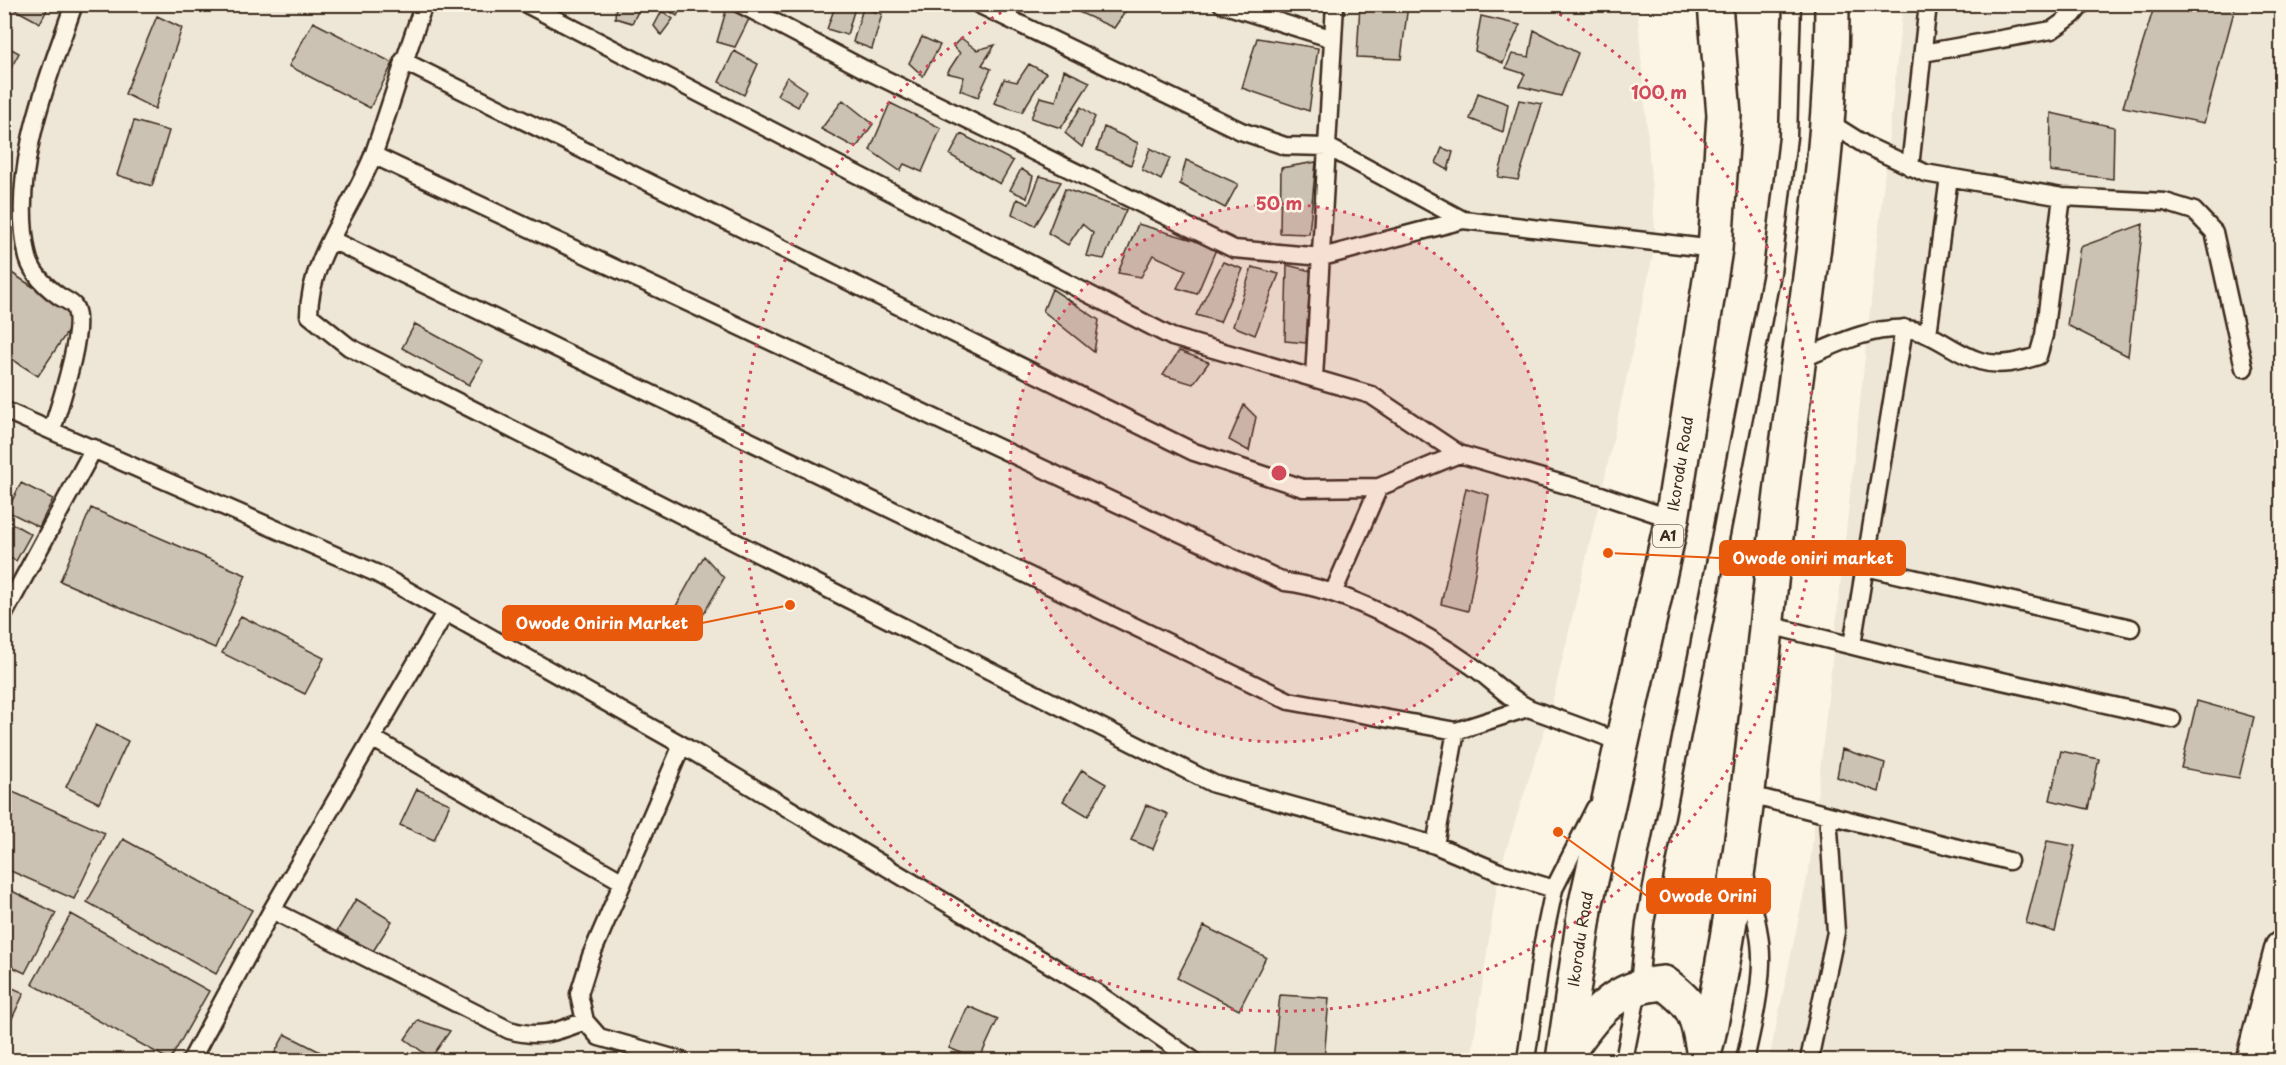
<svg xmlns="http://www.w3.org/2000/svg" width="2286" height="1065" viewBox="0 0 2286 1065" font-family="'Playpen Sans',sans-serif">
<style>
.built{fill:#eee6d6}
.green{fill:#e0d8c8;stroke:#8e8173;stroke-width:1.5}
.building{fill:#ccc2b3;stroke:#3b2a1e;stroke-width:1.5}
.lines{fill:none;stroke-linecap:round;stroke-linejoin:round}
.lane-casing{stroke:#3b2a1e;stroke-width:21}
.street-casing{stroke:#3b2a1e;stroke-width:38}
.highway-casing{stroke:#3b2a1e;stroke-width:38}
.lane{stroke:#fcf5e5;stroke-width:16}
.street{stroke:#fcf5e5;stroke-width:33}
.highway{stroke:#fcf5e5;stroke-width:33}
.ring{fill:none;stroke:#d1495b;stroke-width:3;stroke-dasharray:3 6}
.labels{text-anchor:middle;stroke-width:5;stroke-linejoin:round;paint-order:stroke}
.shield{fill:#fcf5e5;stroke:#75675a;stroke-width:1.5}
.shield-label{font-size:14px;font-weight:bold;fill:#3b2a1e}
.street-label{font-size:15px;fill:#3b2a1e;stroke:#fcf5e5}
.centre{fill:#d1495b;stroke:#fcf5e5;stroke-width:3}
.ring-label{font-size:18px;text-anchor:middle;font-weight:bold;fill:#d1495b;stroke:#fcf5e5;stroke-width:5;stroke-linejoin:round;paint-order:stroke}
.leader{fill:none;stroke:#e8590c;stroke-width:2}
.callout-dot{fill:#e8590c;stroke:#fcf5e5;stroke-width:2}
.callout{fill:#e8590c;stroke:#e8590c;stroke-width:2}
.callout-label{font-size:16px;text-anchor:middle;font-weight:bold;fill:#fff}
</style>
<rect width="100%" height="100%" fill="#fcf5e5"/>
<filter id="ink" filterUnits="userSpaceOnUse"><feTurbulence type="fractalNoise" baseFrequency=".0167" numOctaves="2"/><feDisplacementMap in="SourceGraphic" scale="12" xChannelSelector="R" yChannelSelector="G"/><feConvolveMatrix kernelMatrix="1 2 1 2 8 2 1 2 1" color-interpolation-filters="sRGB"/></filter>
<g filter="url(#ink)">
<path class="built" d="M5,5h1632l19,236 -55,254 -52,221 -50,156 -28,188h-1466z
M1903,5h378l1,986 -20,69h-493l41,-196z"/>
<path class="green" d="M2281,991v69h-19z"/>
<path class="building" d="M5,4h45l-10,19z
M616,4h26l-10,19 -17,-5z
M668,4h15l-6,12 -11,-7z
M728,4h4l17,15 -14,28 -18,-5z
M836,4h20l-9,31 -20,-6z
M1077,4h33l15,8 -11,16 -40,-18z
M1360,4l48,1 -7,54 -44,-2z
M2155,4h81l-32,119 -81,-16z
M863,8l19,6 -10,35 -19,-7z
M662,11l11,8 -12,16 -7,-9z
M157,16l25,12 -27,81 -30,-15z
M1481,16l39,9 -17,38 -28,-12z
M313,22l80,41 -23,45 -81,-42z
M1534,30l44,23 -17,43 -42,-10 6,-12 -19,-6 6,-14 17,3z
M922,37l18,8 -17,31 -14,-13z
M961,38l16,12 18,-5 -13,20 9,4 -13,28 -18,-7 4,-13 -17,-4 13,-20 -7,-7z
M1257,38l61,10 -9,63 -67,-23z
M4,45l15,8 -15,28z
M734,51l24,13 -14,31 -25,-13z
M1029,64l17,9 -24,39 -28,-9 10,-24 13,3z
M1064,70l26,12 -29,46 -30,-10 9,-21 16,4z
M787,77l19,13 -8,17 -21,-12z
M1478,93l30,11 -5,28 -33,-13z
M843,100l30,24 -17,24 -35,-19z
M1519,100l23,4 -24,76 -20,-3z
M890,103l51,25 -19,44 -18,-8 -4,7 -30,-21z
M1081,107l14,10 -13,30 -17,-14z
M2051,113l63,14 -1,52 -63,-8z
M134,121l35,10 -17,55 -35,-11z
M1104,127l34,16 -7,22 -34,-15z
M961,134l52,27 -13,23 -50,-29z
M1150,148l20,10 -9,22 -19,-10z
M1442,148l11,4 -5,18 -12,-7z
M1186,160l52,24 -13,24 -45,-24z
M1316,162l-7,72 -29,-1 1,-65z
M1021,169l12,7 -6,22 -17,-8z
M1040,176l21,6 -26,44 -23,-12 5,-15 12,5z
M1065,189l61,21 -22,49 -18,-3 7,-23 -11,-9 -14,21 -20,-12z
M1138,224l79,23 -20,47 -20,-6 9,-18 -33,-15 -12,22 -23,-4z
M2143,224l-15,132 -61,-31 13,-78z
M1223,262l20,7 -23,53 -24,-7z
M1287,265l24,6 -5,72 -21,-2z
M1252,267l27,7 -24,61 -22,-9z
M4,268l74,48 -40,60 -34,-22z
M1052,289l47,31 -5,32 -51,-41z
M415,324l68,37 -14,24 -67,-37z
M1179,351l30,11 -16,22 -30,-9z
M1244,405l12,12 -7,34 -20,-11z
M21,483l32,16 -14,28 -32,-16z
M1466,488l23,7 -21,116 -27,-7z
M91,508l155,67 -31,73 -155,-67z
M4,519l27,15 -15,27 -12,-6z
M704,556l20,22 -29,51 -24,-14z
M241,616l83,42 -19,36 -83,-41z
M2197,701l57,16 -15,61 -58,-10z
M96,725l32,16 -29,62 -33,-16z
M1842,749l43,14 -6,29 -42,-15z
M2061,751l38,8 -11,50 -38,-9z
M1082,770l24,14 -18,32 -25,-15z
M4,788l101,45 -31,66 -70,-31z
M417,789l33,15 -16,36 -34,-15z
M1146,805l22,9 -15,35 -22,-9z
M123,839l129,71 -36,64 -129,-72z
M2047,841l28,5 -20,86 -29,-9z
M4,887l52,26 -31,60 -21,-10z
M356,899l36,22 -20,32 -35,-22z
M71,914l138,77 -39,69 -138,-76z
M1204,926l62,31 -27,53 -62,-32z
M4,984l20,9 -17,36 -3,-1z
M1280,995l49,3 -5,62h-51z
M968,1006l30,13 -19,41 -30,-12z
M418,1020l32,11 -19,27 -26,-19z
M285,1034l51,26h-65z"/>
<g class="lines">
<defs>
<path id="lane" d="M424,4c-18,50 -33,100 -50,149 -20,53 -65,105 -65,162l40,32 865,437 221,61 64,27 55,17
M526,4l646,333 199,58 88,59 142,41 71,24
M740,4l124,65 370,180 88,8 141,-37 252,29
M978,4l263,127 44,15 43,1 135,73
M1222,4l111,35
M1923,53l129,-23 21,-15 9,-11
M403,61l791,391 109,36 76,-1 80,-33
M1827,121l38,24 60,28 137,24 103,5 29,9 20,21 30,136
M373,155l912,427c58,6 139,50 187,84 19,13 38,34 59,43 15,6 87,30 92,37
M1910,167l18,-163
M332,240l957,461 167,30 72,-23
M1928,334l21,-157
M1799,360c32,-13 69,-33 105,-31 29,1 49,24 76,32 20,6 39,1 58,-5l6,-21 18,-138
M1314,378l21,-374
M4,410l374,164 304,171 412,246 99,69
M52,430c7,-23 35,-104 22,-124 -3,-4 -11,-7 -15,-10 -14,-10 -29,-24 -32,-43 -17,-83 20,-171 47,-249
M1865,567l266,61
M1333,593l46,-106
M4,614l90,-166
M1765,624l148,37 259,58
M1852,645l52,-317
M372,738l251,144
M1750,795l259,66
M1435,845l21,-114
M272,910l237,120c31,9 47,2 76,-9
M191,1060l81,-150 173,-297
M680,1060l-81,-23 -14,-16 -6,-27 12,-38 91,-211
M1526,1060l17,-118 11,-53 41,-81
M1624,1060l15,-75 6,-62 127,-650 16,-136 4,-133
M1745,1060c7,-32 15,-64 16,-97 1,-29 -9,-60 -16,-88
M1809,1060l27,-128 -8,-117"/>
<path id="street" d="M2253,1060l29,-112"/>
<g id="highway">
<path d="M1566,1054c29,-39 45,-67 98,-71 30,22 33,31 39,67"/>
<path id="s1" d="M1563,1060l23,-157 86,-384 43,-270 9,-134 -9,-111"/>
<path d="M1703,1060c43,-186 55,-376 78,-566 19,-163 51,-325 51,-490"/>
</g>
</defs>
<use href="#lane" class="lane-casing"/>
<use href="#street" class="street-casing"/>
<use href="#highway" class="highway-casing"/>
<use href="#lane" class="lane"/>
<use href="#street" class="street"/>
<use href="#highway" class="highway"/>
</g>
</g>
<circle cx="1279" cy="473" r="269" fill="#d1495b" fill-opacity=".12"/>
<g class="ring">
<circle cx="1279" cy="473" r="269"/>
<path d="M1544 5A538 538 0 1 1 1014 5"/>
</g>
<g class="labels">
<rect class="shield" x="1653" y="525" width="30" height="22" rx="4.5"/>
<g class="shield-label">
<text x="1668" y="541">A1</text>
</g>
<g class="street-label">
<text dy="5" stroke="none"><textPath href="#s1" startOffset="608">Ikorodu Road</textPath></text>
<text dy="5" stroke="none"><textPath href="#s1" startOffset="122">Ikorodu Road</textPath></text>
</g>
</g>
<circle cx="1279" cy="473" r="9" class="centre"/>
<g class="ring-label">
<text x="1659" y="99">100 m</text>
<text x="1279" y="210">50 m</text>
</g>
<path class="leader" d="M1608 553L1720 558M790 605L702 623M1558 832L1647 896"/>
<g class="callout-dot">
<circle cx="1608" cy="553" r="6"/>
<circle cx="790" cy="605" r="6"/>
<circle cx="1558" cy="832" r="6"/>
</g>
<g class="callout">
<rect x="1720" y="541" width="185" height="34" rx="6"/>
<rect x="503" y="606" width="199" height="34" rx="6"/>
<rect x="1647" y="879" width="123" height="34" rx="6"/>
</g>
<g class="callout-label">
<text x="1813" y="564">Owode oniri market</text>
<text x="602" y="629">Owode Onirin Market</text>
<text x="1708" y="902">Owode Orini</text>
</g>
<rect width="2286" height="1065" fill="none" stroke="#fcf5e5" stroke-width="24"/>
<rect x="12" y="12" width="2262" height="1041" fill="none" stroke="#3b2a1e" stroke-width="2" filter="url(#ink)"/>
</svg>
